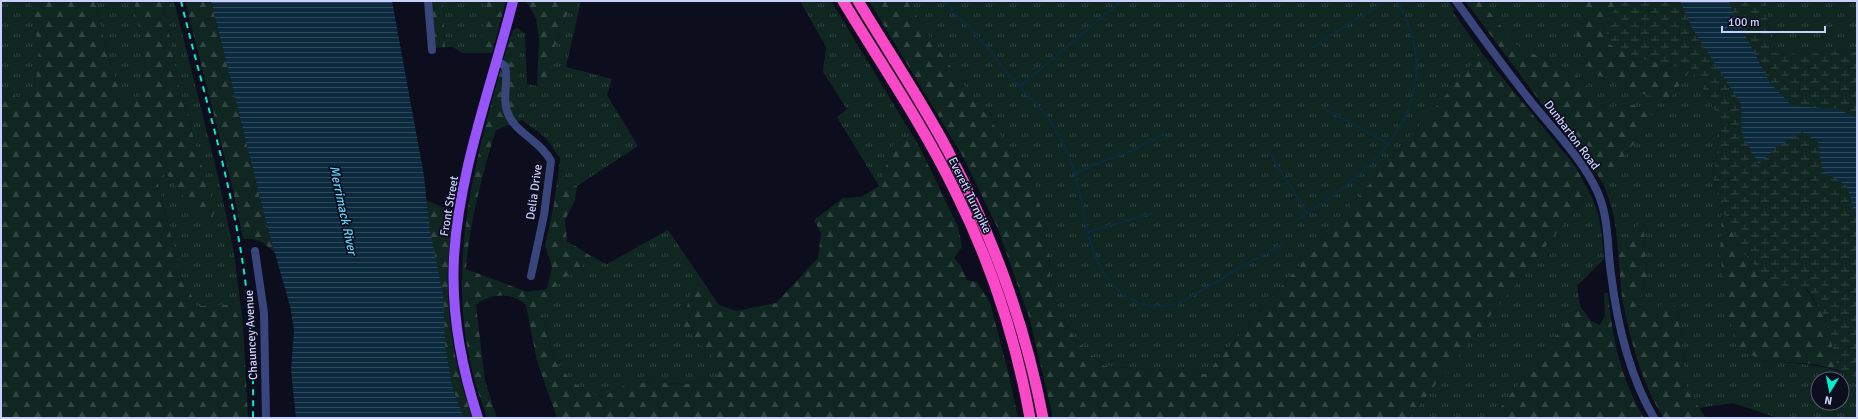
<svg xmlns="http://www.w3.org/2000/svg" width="1858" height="419" viewBox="0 0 1858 419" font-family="Signika,sans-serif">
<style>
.grass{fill:url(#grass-tufts);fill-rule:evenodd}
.forest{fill:url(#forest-firs)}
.wetland{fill:url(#wetland-marsh)}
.water{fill:url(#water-rules)}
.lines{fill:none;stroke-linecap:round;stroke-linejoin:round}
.stream{stroke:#0c2a3d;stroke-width:2}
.minor{stroke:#39467b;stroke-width:8}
.major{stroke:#9655fa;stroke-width:10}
.highway{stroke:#f949c7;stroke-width:11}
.rail{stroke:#08eccd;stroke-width:2;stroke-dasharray:6 5;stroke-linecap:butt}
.labels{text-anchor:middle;stroke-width:3.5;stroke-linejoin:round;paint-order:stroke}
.street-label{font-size:12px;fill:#cad0fd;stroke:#0c0d1d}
.water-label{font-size:13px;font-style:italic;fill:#5cd6fa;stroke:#0c0d1d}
</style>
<defs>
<pattern id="grass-tufts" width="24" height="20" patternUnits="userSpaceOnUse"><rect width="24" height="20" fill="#102721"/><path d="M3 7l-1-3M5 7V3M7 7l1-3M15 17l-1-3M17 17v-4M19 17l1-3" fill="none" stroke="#314542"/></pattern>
<pattern id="forest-firs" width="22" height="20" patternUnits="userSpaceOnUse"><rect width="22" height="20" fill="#102721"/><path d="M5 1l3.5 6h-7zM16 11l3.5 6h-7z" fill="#314542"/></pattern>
<pattern id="wetland-marsh" width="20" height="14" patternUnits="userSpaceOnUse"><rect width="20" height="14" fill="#102721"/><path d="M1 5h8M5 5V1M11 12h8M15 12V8" fill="none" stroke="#314542"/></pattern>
<pattern id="water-rules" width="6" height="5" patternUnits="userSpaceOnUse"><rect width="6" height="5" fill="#0c2a3d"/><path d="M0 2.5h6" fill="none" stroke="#2e485a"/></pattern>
</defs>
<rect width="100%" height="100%" fill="#0c0d1d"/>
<path class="grass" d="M1,1h30l8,53 -4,37 -19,6 -15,-10z
M95,1h39l11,63 -6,36 -16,-1 -16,-46z
M163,1h11l44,175 16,77 9,71 -12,-19 -34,2 -16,-31 -24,-97 9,-6 23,30 21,20 5,-12 -35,-120z
M453,1h27l7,5 -7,34v13h-18l-9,-6h-8l-2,-45z
M564,1h17l-15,66 46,12 -5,16 31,51 -61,40 -8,-2 -10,-14 1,-12 -14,-20 -24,-18 -6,-17 4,-43 -3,-16 -8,-4 5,-11 3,-1 8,5 2,51 10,2 15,-12v-20l17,-44z
M800,1h31l88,145 -13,-7 -12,4 -15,43 -42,-69 10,-8 -24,-37 3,-25z
M907,1h541l7,9 -2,2 29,41 -276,321 -102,-8 -29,-26 -24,-47 -2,-42 -115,-207z
M1481,1h106l-2,2 16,75 67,23 23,-32 31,53 -9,56 9,32 -2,43 40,107c34,3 66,4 97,18v40h-79l-45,-15 -35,5 -11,-18 -9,-78 -8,-14 -19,15 -12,-8 8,-29 -4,-56 -25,29c-2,-23 -5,-44 -15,-65l51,-67 -20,-12 -28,2 -12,-6 -10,-21 -69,-36zM1818,379h24v24h-24z
M1766,1h91v52l-7,-4 -51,6 -28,-3z
M1589,192c12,22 13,43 15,67l-27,27 3,20 -88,112h-83z
M668,230l36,53 -12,2 12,65 19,13 -9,18 -21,3 -62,-2 -31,16 -28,-16 -19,-24 -11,-46 18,-33 16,-6 15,-17 16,8z"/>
<path class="forest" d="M31,1h64l12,52 16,46 16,1 6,-36 -11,-63h29l17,90 35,120 -5,13 -21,-21 -23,-30 -9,7 24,96 16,30 34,-1 12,19 5,94h-247v-331l15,10 19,-7 4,-36z
M185,1h26l55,221 10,32c-11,-10 -18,-17 -33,-15l-11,-53z
M431,1h22l-10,2 2,44 -10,1z
M480,1h26l-14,52h-12v-13l7,-34z
M526,1h38l5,9 -17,44v21l-15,11 2,-46 -3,-22z
M869,1h38l27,43 100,136 15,71 2,42 24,47 29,26 102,8 276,-321 93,113 14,26 -180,226h-356l-23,-98 -32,-91 -36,-74z
M1465,1h16l34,43 69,36 10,21 12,6 28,-2 20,12 -51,67 -13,-21 -48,-59z
M1587,1h34l-12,16 58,48 24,4 -23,32c-37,-11 -105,-24 -89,-77 2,-7 3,-17 8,-23z
M509,40l8,4 3,16 -4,43 6,17 -26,10c-13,41 -27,96 -30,139l61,23 20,-3 5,-22 -7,-21 8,-37 6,-39 10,14 8,2 -2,14 -10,20 2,21 24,15 -15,17 -16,6 -18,33 11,46 19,24 28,16 31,-16 62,2 21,-3 9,-18 -19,-13 -21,-25 9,-40 12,-2 15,22 17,6 40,-8 42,-45 3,-25 -7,-13 29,-22 18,-1 18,-11 15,-43 12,-4 13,7 39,81 4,20 -8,11 7,8 6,14 10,2 13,21 18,68 10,47h-461l-20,-57 -11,-56c-13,-13 -36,-12 -50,0l9,76 12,37h-10c-4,-14 -11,-29 -14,-43 -29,-116 5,-224 36,-335z
M426,200l18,8 10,2c-2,14 -4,29 -5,43 -5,51 5,117 24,165h-9l-11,-28 -8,-45z
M1722,210l18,39 65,38 21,32 12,51 -24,-6 -54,-4 -23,-14 -8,-28 -9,-65z
M1643,219l4,57 -8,29 12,8 19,-15 8,14 9,78 19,28h-42c-20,-29 -33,-76 -40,-110 -4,-19 -4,-40 -6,-59z
M1604,293h4c4,45 13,86 36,125h-152l88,-112 11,15 9,4 5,-10z"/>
<path class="wetland" d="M1621,1h145l5,51 28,3 51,-6 7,4v325l-19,-8 -12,-51 -20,-32 -26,6 -40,-44 -18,-39 -9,-32 9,-56 -31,-53c-29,-5 -63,-10 -86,-28l4,-24z"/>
<path class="water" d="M211,1h181l32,175 6,55 13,64 2,50 8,45 11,28h-168l-5,-48 3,-39 -4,-25 -24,-84z
M1680,1h49l2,7 39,75 22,23 46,3 19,9v92l-2,2 -8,-26 -25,-16 -4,-28 -16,-10 -27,16 -16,16 -17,-29 -1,-31 -49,-76z"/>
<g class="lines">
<path class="stream" d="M944,1c13,15 28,29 41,44 9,10 16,21 25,31 14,15 28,28 40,45 9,14 17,29 22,44 16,45 11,107 59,134 17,9 30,9 49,4l103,-60
M1311,48l74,-47
M1020,86l100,-84
M1323,108l65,35
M1269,152l38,61
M1074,173l58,-23 33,-16
M1298,219c80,-49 155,-119 99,-218
M1087,232l66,-19"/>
<path class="minor" d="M428,1l4,49
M1456,1c25,35 50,69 76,102 23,28 51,57 66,90 11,26 9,53 13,81 6,49 18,101 43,144
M497,61l8,5c4,14 -3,30 2,45 7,22 32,28 44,50l-7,54 -13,61
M255,251l9,62 2,105"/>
<path class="major" d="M478,418c-17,-52 -27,-106 -24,-161 5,-87 38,-172 59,-256"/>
<path class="highway" d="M843,1c38,63 80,124 112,190 36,72 61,149 75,227
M858,1c30,50 63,99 90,150 45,85 77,173 95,267"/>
<path class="rail" d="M181,1c20,83 46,166 60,251 9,55 13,110 12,166"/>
</g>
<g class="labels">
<g class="street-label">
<text transform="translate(1572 135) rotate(53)" y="4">Dunbarton Road</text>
<text transform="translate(534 192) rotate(-82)" y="4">Delia Drive</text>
<text transform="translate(970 195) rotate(64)" y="4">Everett Turnpike</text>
<text transform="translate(449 206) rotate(-80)" y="4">Front Street</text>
<text transform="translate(251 335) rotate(-93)" y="4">Chauncey Avenue</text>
</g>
<g class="water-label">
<text transform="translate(344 210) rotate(78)" y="5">Merrimack River</text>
</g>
</g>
<rect width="1858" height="419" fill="none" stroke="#cad0fd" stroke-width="4"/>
<g transform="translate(1830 391) rotate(190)"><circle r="19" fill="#0c0d1d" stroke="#585b77"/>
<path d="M0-3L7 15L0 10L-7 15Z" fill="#08eccd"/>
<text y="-6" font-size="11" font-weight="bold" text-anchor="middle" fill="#cad0fd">N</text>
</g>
<path d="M1722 26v6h103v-6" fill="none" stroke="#cad0fd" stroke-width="2"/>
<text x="1728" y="26" font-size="12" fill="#cad0fd" stroke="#0c0d1d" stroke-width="3" paint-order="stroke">100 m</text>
</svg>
